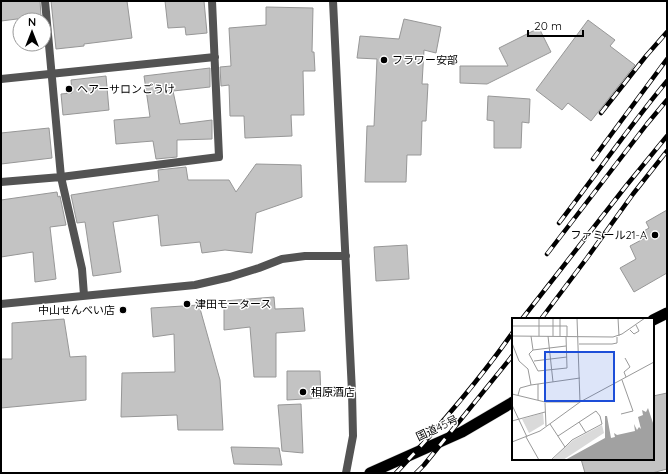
<svg xmlns="http://www.w3.org/2000/svg" width="668" height="474" viewBox="0 0 668 474" font-family="Quicksand,'Noto Sans JP',sans-serif">
<style>
.building{fill:#c3c3c3;stroke:#979797}
.lines{fill:none;stroke-linecap:round;stroke-linejoin:round}
.trunk-casing{stroke:#dbdbdb;stroke-width:12}
.minor{stroke:#535353;stroke-width:8}
.tertiary{stroke:#535353;stroke-width:8}
.trunk{stroke:#000;stroke-width:11}
.rail-casing{stroke:#000;stroke-width:4.5}
.rail{stroke:#fff;stroke-width:3;stroke-dasharray:9;stroke-linecap:butt}
.poi-dot{fill:#000;stroke:#fff;stroke-width:1.5}
.labels{text-anchor:middle;stroke-width:3;stroke-linejoin:round;paint-order:stroke}
.poi-label{font-size:11px;fill:#000;stroke:#fff;text-anchor:start}
.street-label{font-size:11px;fill:#000;stroke:#fff}
.inset-road{fill:none;stroke:#999;stroke-width:1}
.view{fill:#1d4ed8;fill-opacity:0.15;stroke:#1d4ed8;stroke-width:2}
.inset-edge{fill:none;stroke:#000;stroke-width:2}
</style>
<rect width="100%" height="100%" fill="#fff"/>
<path class="building" d="M1,1h39l1,15 -40,5z
M51,1h76l5,37 -48,6v2l-28,3z
M165,1h39l3,32 -21,2 -1,-8 -17,1z
M266,7l47,1 -1,44h2l1,19h-12l1,44h-13l1,21 -47,2 -1,-22h-14l-1,-31 -8,1 -1,-19 11,-1 -2,-38 37,-3z
M404,19l37,8 -5,26 -12,-3 -2,34h6l-2,37h-4l-1,34h-14l-1,27h-41l2,-56h7l3,-67 -20,-1 3,-22 39,3z
M588,20l27,20 -5,6 25,19 -44,56 -23,-18 -6,7 -26,-20z
M539,28l12,24 -64,32 -27,-1v-17h48l-9,-18z
M210,68v19l-37,4 7,33 32,-4v19l-35,1v17l-21,2 -3,-18 -37,3 -2,-24 36,-3 -6,-41z
M106,76l3,34 -46,5 -2,-21 11,-1 -1,-13z
M488,96l42,3 -1,24 -7,-1 -1,26h-27v-27l-7,-1z
M49,128l3,30 -51,6v-31z
M256,164l45,1 1,32 -46,16 -4,40 -27,-3 -23,3 -2,-11 -39,4 -3,-31 -45,7 8,50 -28,4 -8,-54 -8,1 -6,-28 88,-14 -1,-11 28,-3 2,13h41l7,12z
M57,192l1,5 2,-1 6,29 -16,2 6,52 -21,3 -2,-30 -32,5v-57z
M667,210v63l-33,19 -14,-24 16,-9 -6,-13 15,-8 -3,-6 7,-4 -3,-6z
M407,245l2,34 -33,2 -2,-34z
M274,297l1,12 28,-1 2,23 -29,2v44h-22l-4,-50 -26,3v-29z
M199,305l21,75 3,50h-45l-1,-15 -56,2 1,-44 53,-1 -1,-38 -21,3 -2,-29z
M64,319l6,38 16,-1v44l-85,8v-49h11v-36z
M287,371h33l1,27 -34,2z
M667,393v76l-15,4h-67l-4,-14h72v-63z
M301,404l2,49 -21,-2 -4,-46z
M231,447l48,1 3,17 -48,-1z"/>
<g class="lines">
<defs>
<path id="trunk" d="M653,320l14,-7
M370,473l92,-41 51,-30"/>
</defs>
<use href="#trunk" class="trunk-casing"/>
<path class="minor" d="M45,1l16,176 21,92 2,26
M1,79l214,-22
M1,182l60,-5 158,-20 -7,-156"/>
<path class="tertiary" d="M333,1l19,391 1,44 -7,37
M1,304l194,-19 35,-8 29,-9 23,-9 23,-3h41"/>
<use href="#trunk" class="trunk"/>
<defs>
<path id="rail" d="M601,113l45,-57 21,-24
M593,159l74,-100
M559,223c36,-47 70,-96 108,-142
M547,254l100,-130 20,-24
M522,319l104,-133 41,-50
M541,319l46,-61 46,-64 34,-43
M396,473c42,-45 82,-91 117,-141
M416,473l8,-8 89,-110"/>
</defs>
<use href="#rail" class="rail-casing"/>
<use href="#rail" class="rail"/>
</g>
<g class="poi-dot">
<circle cx="384" cy="60" r="4"/>
<circle cx="69" cy="89" r="4"/>
<circle cx="655" cy="235" r="4"/>
<circle cx="187" cy="304" r="4"/>
<circle cx="123" cy="310" r="4"/>
<circle cx="303" cy="392" r="4"/>
</g>
<g class="labels">
<g class="poi-label">
<text x="392" y="64">フラワー安部</text>
<text x="77" y="93">ヘアーサロンごうけ</text>
<text x="647" y="239" text-anchor="end">ファミール21-A</text>
<text x="195" y="308">津田モータース</text>
<text x="115" y="314" text-anchor="end">中山せんべい店</text>
<text x="311" y="396">相原酒店</text>
</g>
<g class="street-label">
<text transform="translate(437 428) rotate(-25)" y="4">国道45号</text>
</g>
</g>
<g transform="translate(512 318)">
<rect width="142" height="142" fill="#fff"/>
<path d="M31,95l1,11 -15,9 -7,-14zM90,107l2,8 -41,27h-11l20,-19z" fill="#dadada"/>
<path d="M136,90l6,18v34h-89l40,-22v-22h2l4,22 4,-1 -1,-4 3,2 18,-4 -1,-7 3,6 2,-3 2,2 -3,-12 5,-2 -1,-5 4,2z" fill="#a1a1a1"/>
<path class="inset-road" d="M41,0v18M48,0v18M106,0l1,18M0,8h55v10M118,12l4,4 5,-3 -3,-6M0,18l101,1 9,-3 23,-16M19,18l2,14 -4,4 9,17 29,-3 -1,-32M27,18v-18M36,18l5,46M0,25l7,18 9,8 3,16M67,26h33l5,-1v-6M21,32l33,-4M113,40l5,9 -6,5 2,5M22,43l33,-4M26,66v16M0,76l33,8h35l74,-40M6,77l2,-7 11,-3 49,-7M33,85l1,23M0,87l15,32M109,96l12,-3 -11,-31M0,103l33,-9M67,104l7,11M38,106l15,23 -14,13M46,118l38,-25 4,5 2,8 -30,16 -7,7M14,119l13,23M0,124l28,-11 40,-29 -3,-84"/>
<path class="view" d="M33,34h69v49h-69z"/>
<rect width="142" height="142" class="inset-edge"/>
</g>
<rect width="668" height="474" fill="none" stroke="#000000" stroke-width="4"/>
<g transform="translate(32 32)"><circle r="19" fill="#ffffff" stroke="#999999"/>
<path d="M0-3L7 15L0 10L-7 15Z" fill="#000000"/>
<text y="-6" font-size="11" font-weight="bold" text-anchor="middle" fill="#000000">N</text>
</g>
<path d="M528 30v6h55v-6" fill="none" stroke="#000000" stroke-width="2"/>
<text x="534" y="30" font-size="12" fill="#000000" stroke="#ffffff" stroke-width="3" paint-order="stroke">20 m</text>
</svg>
